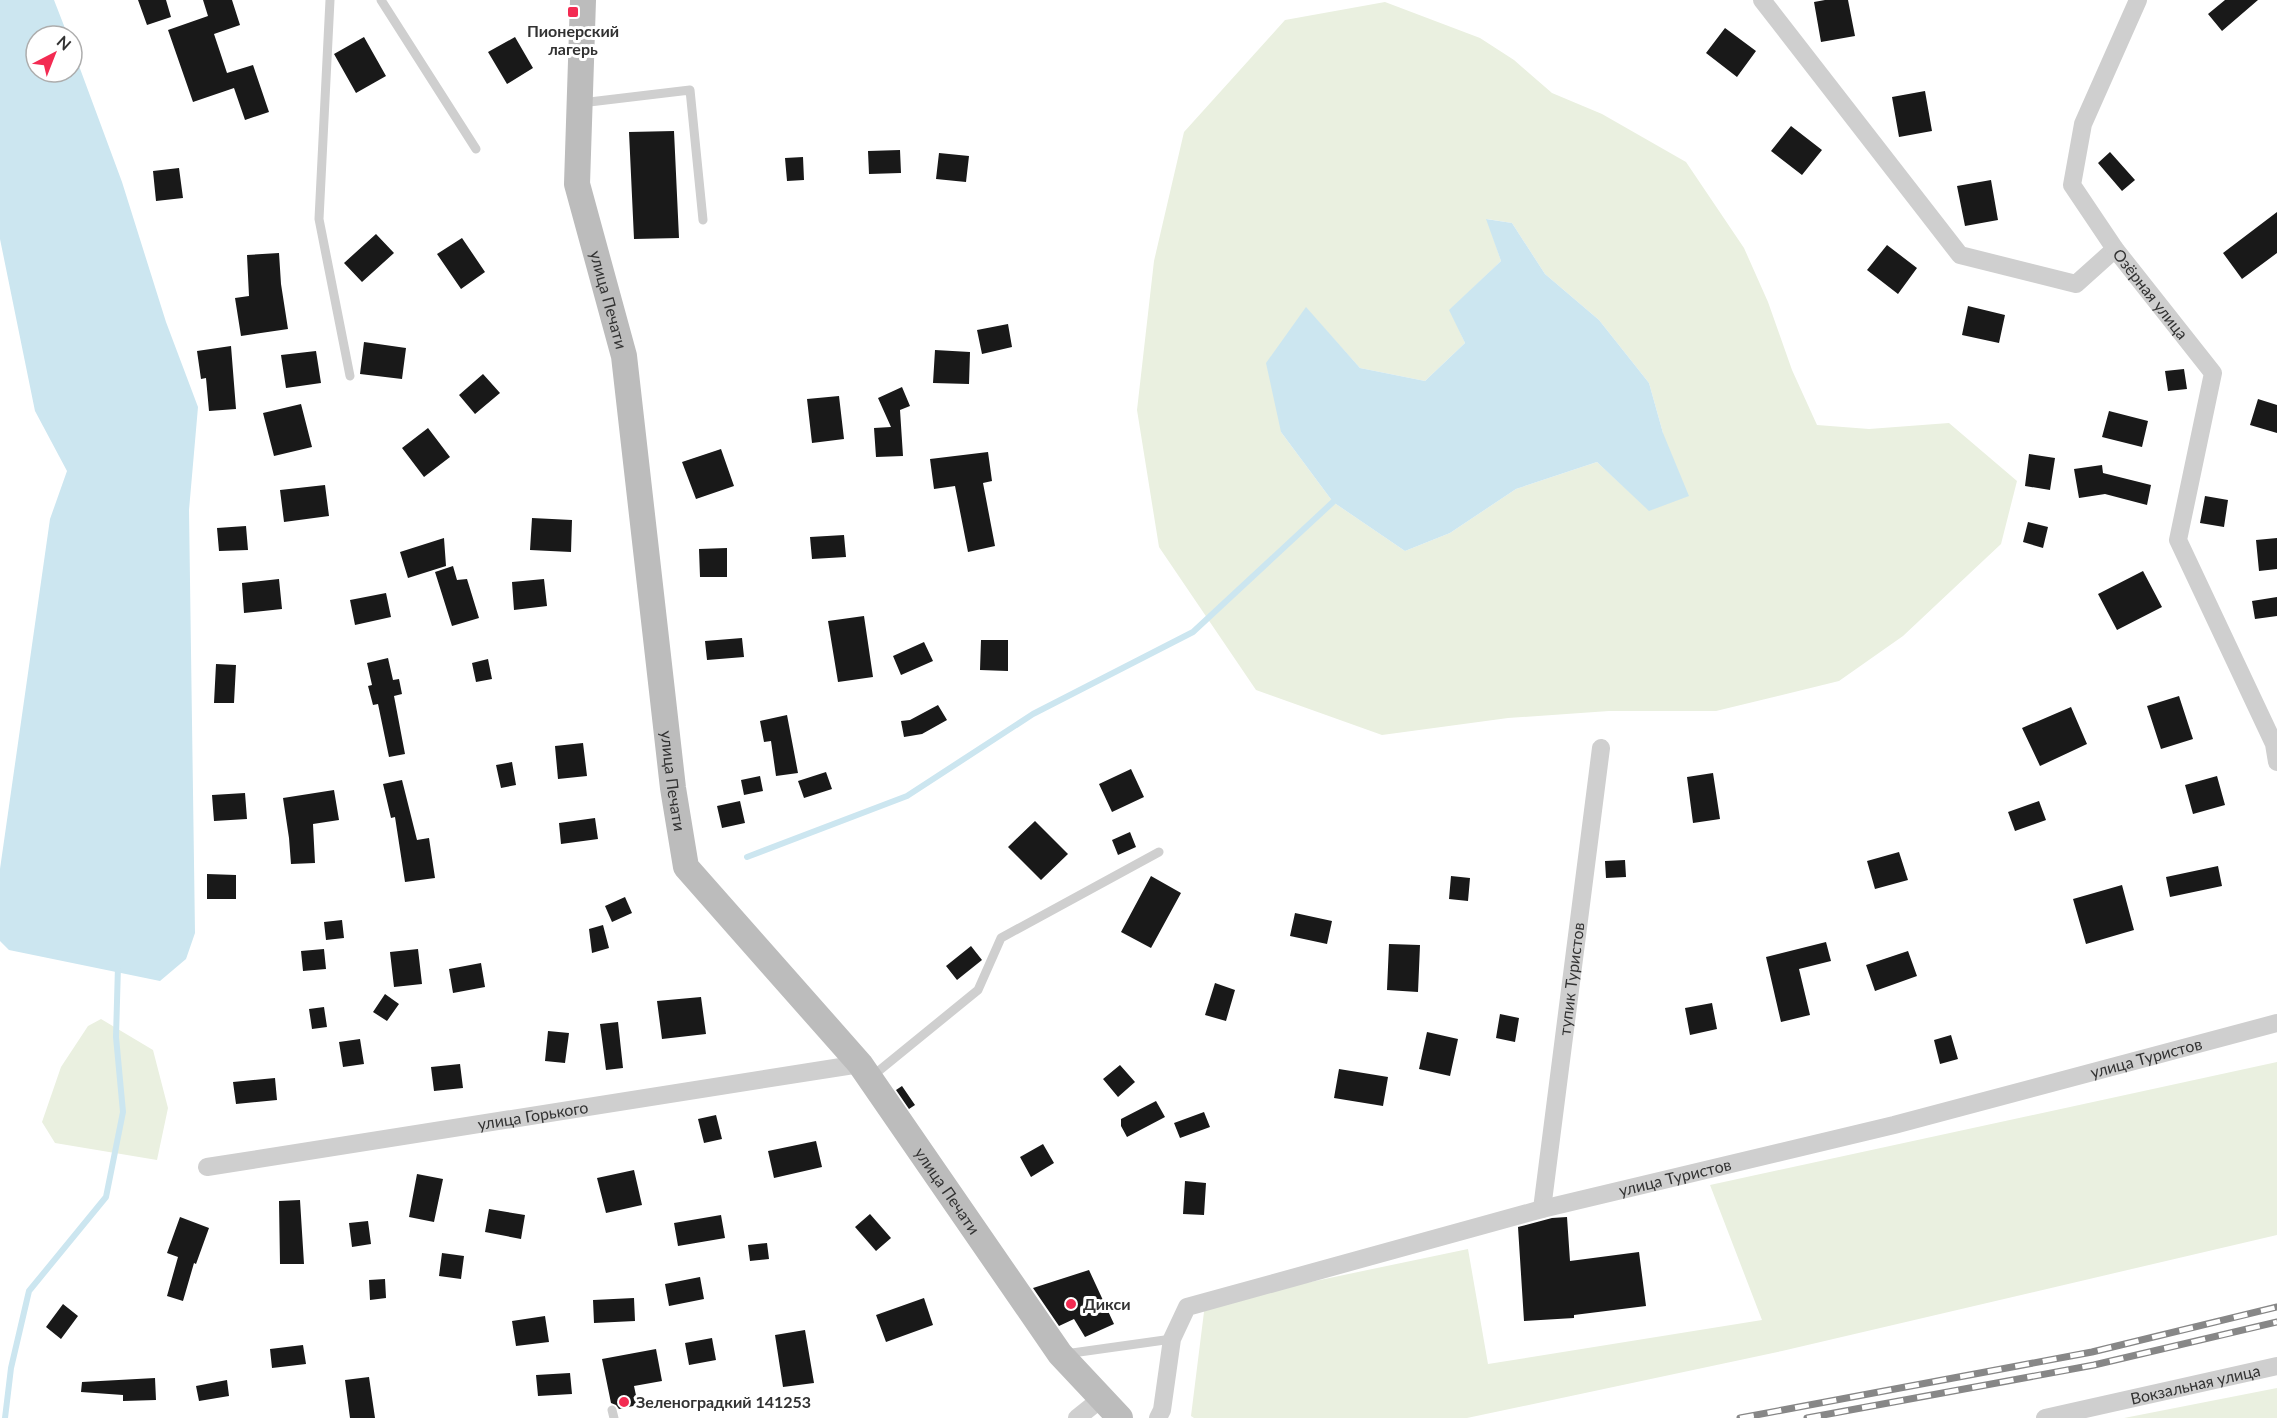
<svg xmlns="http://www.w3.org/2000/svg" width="2277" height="1418" viewBox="0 0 2277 1418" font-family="Lato,sans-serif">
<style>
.green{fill:#eaf0e0;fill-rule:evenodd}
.water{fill:#cce6f0}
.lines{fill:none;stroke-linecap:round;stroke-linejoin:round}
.stream{stroke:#cce6f0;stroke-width:6}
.building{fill:#191919}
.lane{stroke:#cfcfcf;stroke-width:9}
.street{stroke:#cfcfcf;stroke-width:18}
.secondary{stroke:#bcbcbc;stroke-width:26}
.rail-casing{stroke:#878787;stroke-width:7}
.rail{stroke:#fff;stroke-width:4.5;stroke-dasharray:14;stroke-linecap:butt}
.poi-dot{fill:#f32b52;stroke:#fff;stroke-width:2}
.labels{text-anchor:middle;stroke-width:6;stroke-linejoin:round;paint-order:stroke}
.poi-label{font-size:16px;font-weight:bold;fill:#323232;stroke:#fff;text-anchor:start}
.street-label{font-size:16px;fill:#323232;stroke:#fff}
</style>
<rect width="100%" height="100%" fill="#fff"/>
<path class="green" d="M1385,2l95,36 34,22 38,33 50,21 84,48 58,86 24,54 24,68 25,55 52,4 80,-6 68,58 -16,63 -98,92 -64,45 -123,30h-107l-101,7 -126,17 -126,-45 -97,-143 -22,-137 17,-149 30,-129 101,-112zM1487,219l25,4 33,51 54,46 50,63 14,50 -14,77 -52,-48 -81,27 -66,44 -45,18 -72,-49 -52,-70 25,-124 54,60 65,13 40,-38 -15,-33 51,-49z
M101,1019l52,31 15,58 -11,52 -102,-17 -13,-21 19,-55 27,-41z
M2277,1062v173l-495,116 -315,67h-273l-3,-2 14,-112 263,-55 20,115 274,-44 -52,-135z
M2277,1388v30h-153z"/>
<path class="water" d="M0,0h54l14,36h-32v36h36v-25l50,135 44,140 32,85 -9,103 6,423 -9,26 -26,22 -151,-31 -9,-9v-72l50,-350 17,-48 -32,-60 -35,-172z
M1486,219l26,4 33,51 54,46 50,63 14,50 26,63 -40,15 -52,-49 -81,27 -66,44 -45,18 -72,-49 -52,-70 -15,-69 40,-56 54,61 65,13 40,-38 -16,-33 52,-49z"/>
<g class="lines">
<path class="stream" d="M747,857l160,-61 126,-82 160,-82 140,-130
M5,1418l6,-50 18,-77 77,-94 17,-85 -7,-75 2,-71"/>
</g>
<path class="building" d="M138,0h28l5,17 -24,8z
M203,0h29l8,25 -26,9 13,39 26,-8 16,47 -24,8 -11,-32 -41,14 -25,-72 40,-14z
M1825,0h23l7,36 -34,6 -7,-40z
M2225,0h33l-36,31 -14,-17z
M1725,28l31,23 -19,26 -31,-24z
M364,37l22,39 -30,17 -22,-39z
M515,37l18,31 -26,16 -19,-32z
M1925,91l7,40 -33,6 -7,-40z
M1791,126l31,24 -20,25 -31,-24z
M674,131l5,107 -45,1 -5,-107z
M900,150l1,23 -32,1 -1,-23z
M2110,152l25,28 -13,11 -24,-28z
M939,153l30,3 -3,26 -30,-3z
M803,157l1,23 -17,1 -2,-23z
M179,168l4,30 -27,3 -3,-30z
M1991,180l7,40 -33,6 -8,-40z
M2277,212v41l-35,26 -19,-26z
M376,234l18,19 -32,29 -18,-19z
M462,238l23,34 -24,17 -24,-35z
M1887,245l30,23 -19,26 -31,-24z
M279,253l2,31 7,45 -47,7 -6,-38 14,-2 -2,-41z
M1968,306l37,9 -6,28 -37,-8z
M1008,324l4,23 -30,7 -5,-24z
M364,342l42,6 -4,31 -42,-5z
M231,346l5,63 -27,2 -3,-33 -5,1 -4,-28z
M935,350l35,2 -1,32 -36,-1z
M316,351l5,32 -35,5 -5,-33z
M2184,369l3,20 -19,2 -3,-20z
M483,374l17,19 -25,21 -16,-19z
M902,387l8,19 -10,4 3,46 -27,1 -2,-29 17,-1 -13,-29z
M839,396l5,43 -32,4 -5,-44z
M2258,399l19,6v28l-27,-8z
M301,404l11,43 -38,9 -11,-43z
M2109,411l39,10 -6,26 -40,-10z
M428,428l22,29 -26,20 -22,-29z
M721,449l13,37 -38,13 -14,-37z
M988,452l4,29 -9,2 12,63 -27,6 -13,-66 -21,3 -4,-30z
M2029,454l26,4 -5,32 -25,-4z
M2102,465l1,8 48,12 -4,20 -42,-11 -26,4 -5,-29z
M325,485l4,31 -45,6 -4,-32z
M2205,496l23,4 -4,27 -24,-4z
M532,518l40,2 -1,32 -41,-2z
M2028,522l20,5 -5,21 -20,-6z
M246,526l2,24 -29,1 -2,-23z
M844,535l2,22 -34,2 -2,-22z
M444,538l2,28 -38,12 -8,-26z
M2277,538v31l-18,2 -3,-31z
M727,548v29h-27l-1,-28z
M453,566l4,14 10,-1 12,39 -27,8 -17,-54z
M2143,571l19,36 -45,23 -19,-36z
M279,579l3,30 -38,4 -2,-30z
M544,579l3,27 -33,4 -2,-28z
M386,593l5,24 -36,8 -5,-25z
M2277,597v19l-22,3 -3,-18z
M864,616l9,61 -35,5 -10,-61z
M742,638l2,19 -37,3 -2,-19z
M981,640h27v31l-28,-1z
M924,642l9,19 -32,14 -8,-19z
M388,658l5,22 6,-1 3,15 -8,2 11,58 -16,3 -11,-53 -5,1 -5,-19 4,-1 -5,-22z
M488,659l4,20 -16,3 -4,-19z
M216,664l20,1 -2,38h-20z
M2179,696l14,43 -32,10 -14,-43z
M938,705l9,15 -25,14 -18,3 -3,-16 9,-1z
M2071,707l16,37 -47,22 -18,-38z
M787,715l11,58 -22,3 -5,-35 -7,1 -4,-21z
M583,743l4,33 -29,3 -3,-33z
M512,762l4,23 -15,3 -5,-23z
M1131,769l13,28 -32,15 -13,-28z
M826,772l6,17 -28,9 -6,-17z
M1713,773l7,46 -27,4 -6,-46z
M760,776l3,15 -19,4 -3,-15z
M2217,776l8,29 -32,9 -8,-29z
M402,780l15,60 12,-2 6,40 -30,4 -10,-65 -4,1 -8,-34z
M334,790l5,30 -26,4 2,39 -24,1 -2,-26 -6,-40z
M245,793l2,26 -33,2 -2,-26z
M740,801l5,22 -23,5 -5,-22z
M2039,801l7,19 -31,11 -7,-19z
M595,818l3,21 -37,5 -2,-21z
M1035,821l33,33 -27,26 -33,-33z
M1130,832l6,15 -18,8 -6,-15z
M1899,852l9,28 -33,9 -8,-28z
M1625,860l1,17 -20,1 -1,-17z
M2218,866l4,20 -52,11 -4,-20z
M207,874l29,1v24h-29z
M1151,876l30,17 -30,55 -30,-16z
M1451,876l19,2 -2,23 -19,-2z
M2122,885l12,45 -48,14 -13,-45z
M625,897l7,16 -20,9 -7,-16z
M1295,913l37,8 -5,23 -37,-8z
M342,920l2,18 -18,2 -2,-18z
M603,925l6,23 -17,5 -3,-24z
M1826,942l5,19 -32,8 11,46 -29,7 -15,-65z
M1389,944l31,1 -2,47 -31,-2z
M971,946l11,14 -25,20 -11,-14z
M324,949l2,20 -23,2 -2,-20z
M418,949l4,35 -28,3 -4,-35z
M1908,951l9,25 -42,15 -9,-26z
M481,963l4,24 -32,6 -4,-24z
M1215,983l20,7 -9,31 -21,-6z
M385,994l14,10 -12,17 -14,-9z
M701,997l5,37 -44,5 -5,-38z
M1712,1003l5,26 -27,6 -5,-27z
M324,1007l3,20 -15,2 -3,-20z
M1500,1014l19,4 -4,24 -19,-4z
M618,1022l5,46 -17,2 -6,-46z
M548,1031l21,2 -4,30 -20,-2z
M1427,1032l31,7 -8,37 -31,-7z
M1951,1035l7,24 -18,5 -6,-24z
M360,1039l4,25 -21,3 -4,-25z
M460,1064l3,24 -29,3 -3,-24z
M1120,1065l15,17 -17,15 -15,-18z
M1339,1069l49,8 -5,29 -49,-8z
M275,1078l2,22 -41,4 -3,-22z
M902,1086l13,19 -6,4 -13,-19z
M1156,1101l9,16 -38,20 -6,-11v-7z
M1204,1112l6,15 -30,11 -6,-15z
M716,1115l6,24 -18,4 -6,-24z
M816,1141l6,26 -48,11 -6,-27z
M1043,1144l11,19 -23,14 -11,-20z
M634,1170l8,35 -36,8 -9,-35z
M417,1174l26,5 -9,43 -25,-5z
M1185,1181l21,2 -2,32 -21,-1z
M300,1200l4,64h-24l-1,-63z
M489,1209l36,6 -4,24 -36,-7z
M870,1214l21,24 -15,13 -21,-24z
M721,1215l4,23 -47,8 -4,-23z
M180,1217l29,11 -13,36 -2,-1 -11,38 -16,-5 11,-39 -11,-4z
M1567,1217l3,44 69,-9 7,54 -72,9v3l-50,3 -6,-94 34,-9z
M368,1221l3,23 -19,3 -3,-24z
M767,1243l2,16 -19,2 -2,-16z
M442,1253l22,3 -3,23 -22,-3z
M1089,1270l25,54 -29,13 -11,-18 -15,7 -26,-38z
M700,1277l4,22 -35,7 -4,-22z
M385,1279l1,19 -16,2 -1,-20z
M634,1298l1,23 -41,2 -1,-23z
M924,1298l9,27 -47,17 -10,-27z
M63,1304l15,12 -17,23 -15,-12z
M545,1316l4,26 -33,4 -4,-25z
M805,1330l9,53 -31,4 -8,-52z
M712,1338l4,22 -27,5 -4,-22z
M303,1345l3,19 -34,4 -2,-19z
M656,1349l6,32 -28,5 4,19 -19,4 -3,-4 -5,-2 -9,-44z
M570,1373l2,21 -34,2 -2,-21z
M369,1377l6,41h-25l-5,-38z
M155,1378l1,22 -33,1v-6l-42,-3 1,-10z
M227,1380l2,16 -30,5 -3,-15z"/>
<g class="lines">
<path class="lane" d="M330,0l-11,219 31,157
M381,0l95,149
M581,103l109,-13 13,130
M870,1078l108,-88 23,-52 158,-86
M1065,1354l107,-15
M612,1410l2,8"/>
<g class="street">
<path d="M1762,0l198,255 116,29 39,-35"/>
<path id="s1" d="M2138,0l-55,124 -11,61 43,64 98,124 -35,167 96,204 3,18"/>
<path id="s2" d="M207,1167l653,-103"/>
<path id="s3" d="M1542,1209l59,-461"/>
<path d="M1077,1418l25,-20"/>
<path id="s4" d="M1158,1418l4,-8 10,-71 15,-32 355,-98 352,-84 383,-102"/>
<path id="s5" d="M2045,1418l232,-52"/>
</g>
<path class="secondary" id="s6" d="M583,0l-6,184 47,172 49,432 13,79 174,197 200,290 60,64"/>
<defs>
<path id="rail" d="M1740,1418l352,-66 185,-45
M1807,1418l287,-53 183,-43"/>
</defs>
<use href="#rail" class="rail-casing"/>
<use href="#rail" class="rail"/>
</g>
<g class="poi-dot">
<rect x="567" y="6" width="12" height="12" rx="3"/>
<circle cx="1071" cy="1304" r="6"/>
<circle cx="624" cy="1402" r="6"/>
</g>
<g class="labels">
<g class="poi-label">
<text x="573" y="37" text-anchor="middle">Пионерский<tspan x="573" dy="18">лагерь</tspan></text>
<text x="1083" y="1310">Дикси</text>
<text x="636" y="1408">Зеленоградкий 141253</text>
</g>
<g class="street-label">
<text dy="6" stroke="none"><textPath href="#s1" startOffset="332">Озёрная улица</textPath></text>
<text dy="6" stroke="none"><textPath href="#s6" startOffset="304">улица Печати</textPath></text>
<text dy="6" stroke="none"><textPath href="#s6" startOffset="790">улица Печати</textPath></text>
<text dy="6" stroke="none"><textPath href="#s3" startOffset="232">тупик Туристов</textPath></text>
<text dy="6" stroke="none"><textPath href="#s4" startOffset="1107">улица Туристов</textPath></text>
<text dy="6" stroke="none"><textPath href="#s2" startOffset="330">улица Горького</textPath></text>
<text dy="6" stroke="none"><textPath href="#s4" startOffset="621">улица Туристов</textPath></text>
<text dy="6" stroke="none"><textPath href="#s6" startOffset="1294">улица Печати</textPath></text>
<text dy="6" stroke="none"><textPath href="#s5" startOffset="154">Вокзальная улица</textPath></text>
</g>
</g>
<g transform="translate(54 54) rotate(42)"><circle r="28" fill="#ffffff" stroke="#adadad" stroke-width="1.5"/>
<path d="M0-4.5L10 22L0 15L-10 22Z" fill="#f32b52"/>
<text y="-9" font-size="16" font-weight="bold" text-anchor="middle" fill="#323232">N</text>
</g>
</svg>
